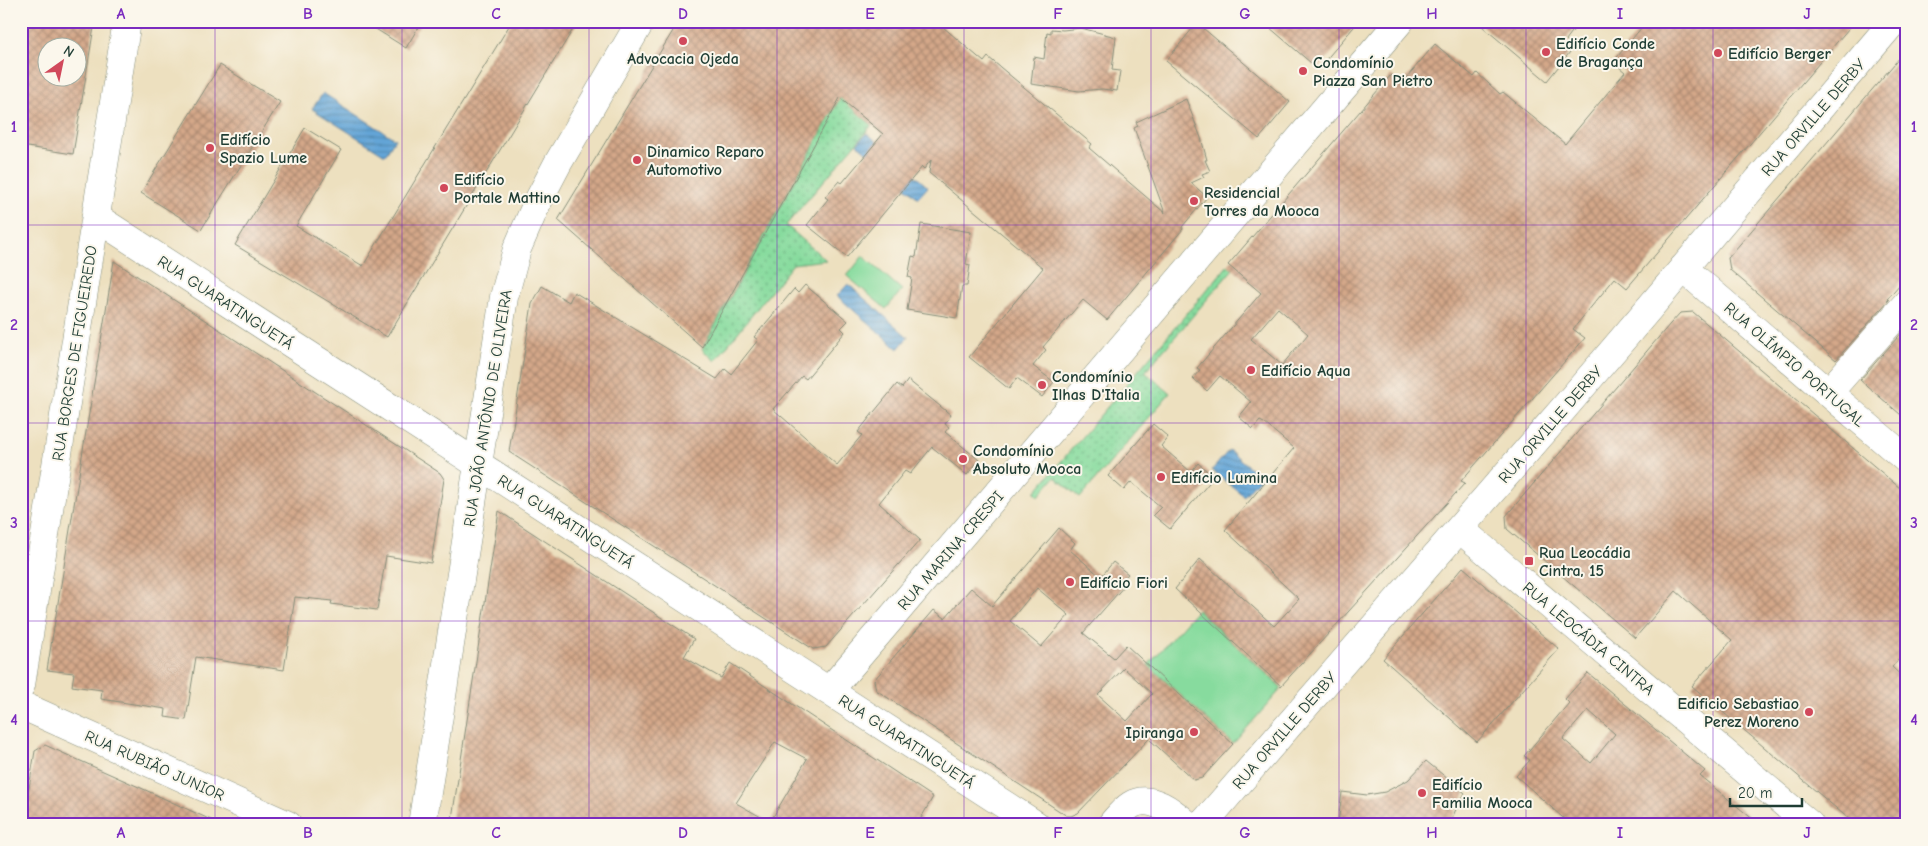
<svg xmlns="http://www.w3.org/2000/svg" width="1928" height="846" viewBox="0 0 1928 846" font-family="'Comic Neue',sans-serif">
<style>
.park{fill:url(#park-dots);stroke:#538c69}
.pitch{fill:#87db9e;stroke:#538c69}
.water{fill:url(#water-rules);stroke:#417186}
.building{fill:url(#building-cross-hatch);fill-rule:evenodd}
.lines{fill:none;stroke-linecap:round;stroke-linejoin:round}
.minor-casing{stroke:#868e7a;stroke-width:29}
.minor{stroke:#fff;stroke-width:28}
.grid{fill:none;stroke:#7b2cbf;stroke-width:1;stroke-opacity:0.55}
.poi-dot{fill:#d1495b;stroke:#fbf7ec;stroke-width:2}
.labels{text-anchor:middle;stroke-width:4;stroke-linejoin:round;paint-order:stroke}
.poi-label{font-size:16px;font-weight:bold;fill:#1f3d34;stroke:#fbf7ec;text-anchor:start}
.street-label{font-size:16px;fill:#1f3d34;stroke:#fbf7ec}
.neatline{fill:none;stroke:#7b2cbf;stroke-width:2}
.grid-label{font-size:16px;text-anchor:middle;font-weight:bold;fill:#7b2cbf}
</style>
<defs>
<pattern id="park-dots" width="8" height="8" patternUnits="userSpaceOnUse" patternTransform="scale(1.25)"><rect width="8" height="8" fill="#87db9e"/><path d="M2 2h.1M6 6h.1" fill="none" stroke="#6eb382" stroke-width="1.8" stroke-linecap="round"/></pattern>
<pattern id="water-rules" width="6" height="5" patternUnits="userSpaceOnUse" patternTransform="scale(1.25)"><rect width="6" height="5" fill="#63a5d7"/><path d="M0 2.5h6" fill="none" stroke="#5188af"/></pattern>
<pattern id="building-cross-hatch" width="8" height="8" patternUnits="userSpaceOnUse" patternTransform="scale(1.25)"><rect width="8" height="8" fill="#d4a789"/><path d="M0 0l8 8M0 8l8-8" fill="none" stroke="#ab8971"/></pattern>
</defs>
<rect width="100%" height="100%" fill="#fbf7ec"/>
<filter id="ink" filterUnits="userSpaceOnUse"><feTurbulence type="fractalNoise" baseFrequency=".02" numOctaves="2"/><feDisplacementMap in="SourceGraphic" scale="10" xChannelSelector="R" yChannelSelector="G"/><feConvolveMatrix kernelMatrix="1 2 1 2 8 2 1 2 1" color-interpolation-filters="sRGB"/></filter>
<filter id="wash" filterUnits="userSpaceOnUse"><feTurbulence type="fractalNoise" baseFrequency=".0096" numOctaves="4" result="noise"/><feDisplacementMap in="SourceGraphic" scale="20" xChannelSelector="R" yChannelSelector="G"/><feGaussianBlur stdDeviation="1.12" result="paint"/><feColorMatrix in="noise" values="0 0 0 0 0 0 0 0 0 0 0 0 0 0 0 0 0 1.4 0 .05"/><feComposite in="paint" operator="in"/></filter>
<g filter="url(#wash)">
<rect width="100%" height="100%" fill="#ede0bf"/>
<path class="park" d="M840,98l32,27 -86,100 40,35 -33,4 -78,97 -13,-12z
M1228,265l5,4 -88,103 25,21 -90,105 -25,-21 -16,19 -4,-4z"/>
<path class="pitch" d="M863,256l39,34 -16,19 -39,-33z
M1197,610l85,78 -49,56 -85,-79z"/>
<path class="water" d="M323,93l72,46 -10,16 -73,-46z
M867,133l61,54 -10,11 -61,-54z
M848,284l60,53 -10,12 -61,-53z
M1229,450l32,27 -17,19 -32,-26z"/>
<g id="blocks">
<path class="building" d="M21,21h74l-22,133 -52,-8zM48,48h30v30h-30z
M363,21h59l-16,27z
M512,21h66l-191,316 -152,-92 70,-117 36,22 -45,76 67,40z
M679,21h257l48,41 4,-5 104,87 -3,4 76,65 -31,-85 4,-2 -2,-4 50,-23 15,39 6,22h-2l5,11 -8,3 2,3 -13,6 16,14 -25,30 1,2 -76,91 -24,-20 -40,47 3,3 -13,16 21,16 -12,15 -25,-19 -8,11 -40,-32 74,-89 -114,-95 2,-13 -7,9 -2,-2 -75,90 -40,-32 21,-26 -3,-2 14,-16 3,2 41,-49 -43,-36 -138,249 -144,-127z
M1262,21h97l-41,48z
M1476,21h104l-14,19 8,7 -27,34z
M1647,21h208l-228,267 -12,-10 -42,51 12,9 -124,143 4,2 -184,203 -106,-97 25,-30 74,67 25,-27 -74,-69 69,-82 -30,-25 -4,-2 -7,8 -14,-12 12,-15 -31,-26 -13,15 -14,-13 7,-8 -3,-2 64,-75 -33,-28 163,-190 10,9 34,-40 39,33 3,-4 23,21 3,-2 62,52 60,-72 -12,-10zM1278,308l30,26 -26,31 -31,-26z
M1197,23l93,79 -31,37 -93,-78z
M1081,28l35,9 -4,33 8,1 -3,20 -15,-2 -23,2 -48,-7 3,-27 10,2 3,-27 4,1v-4l12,1z
M1907,49v227l-20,23 2,1 -53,60 -106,-90 -2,-12z
M220,65l60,37 -79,128 -60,-37z
M921,224l50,8 -5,32 4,1 -3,21h-5l-5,32 -50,-8 5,-32 -4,-1 4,-21 4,1z
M114,261l326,212 4,6 -13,84 -45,-7 -9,54 -46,-6 1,-3 -37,-4 -11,73 -88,-13 -10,63 -21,-3 1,-8 -65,-10 1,-9 -30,-4 2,-13 -27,-3z
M805,285l43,36 -7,7 4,4 -39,47 -4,-3 -29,33 64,56 25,-30 -4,-3 16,-20 23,-28 5,4 6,-8 43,35 -6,9 4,3 -4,5 34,28 -12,15 -35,-28 -22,27 -5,-3 -26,32 41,37 -94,107 -13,2 -304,-197 23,-148 10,-18 27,16 5,-10 143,87 8,-10 6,5 27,-34 -4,-3 17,-20 23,-28 4,4z
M1693,312l214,182v156l-15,17 15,14v144h-51l-164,-139 40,-46 -56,-49 -41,47 -128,-109 -1,-13 5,-6 159,-186 10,-11z
M1905,329l2,2v89l-47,-40z
M1153,424l15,13 -7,9 30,26 7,-9 16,14 -44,52 -17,-14 8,-8 -30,-25 -7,8 -16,-14z
M499,511l195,128 -10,18 37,21 9,-15 203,134 -16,28h-466zM775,742l32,17 -37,63 -34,-19z
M1059,528l16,15 -5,7 31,27 12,-15 15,12 -7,8 4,3 -42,48 31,25 12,-13 107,99 -31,34 -8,2 -45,-41 -71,74 -7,3h-4l-191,-126 -2,-10 60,-70 11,8 26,-30 21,18zM1037,588l32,27 -28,32 -31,-26zM1124,668l28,26 -25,27 -29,-26z
M1463,567l96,82 -82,93 -94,-83z
M1588,673l117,98 -5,5 60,49h-189l-19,-17 -36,-32 14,-16 -6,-4 45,-53 -4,-4zM1588,710l27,24 -24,29 -28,-24z
M45,745l96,43 81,37h-199l12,-74z
M1426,761l39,32 -8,14 -8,18h-111l4,-33 25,3 18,-3 23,-12z"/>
</g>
</g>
<g filter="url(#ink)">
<use href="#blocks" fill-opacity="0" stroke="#868e7a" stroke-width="1"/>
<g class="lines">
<defs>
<path id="minor" d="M97,218l939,607
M1683,268l224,192
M1828,393l79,-90
M1460,529l350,296
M21,685l106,-664
M829,691l571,-670
M21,705l267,120
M422,825l82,-528 13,-48 20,-46 21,-40 83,-142
M1111,825c6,-7 12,-15 20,-20 20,-12 43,8 57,20
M1202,825l362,-417 330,-387"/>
</defs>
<use href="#minor" class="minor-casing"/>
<use href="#minor" class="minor"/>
</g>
</g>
<path class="grid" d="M215,21v804M402,21v804M589,21v804M777,21v804M964,21v804M1151,21v804M1339,21v804M1526,21v804M1713,21v804M21,225h1886M21,423h1886M21,621h1886"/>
<g class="poi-dot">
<circle cx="683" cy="41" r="5"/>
<circle cx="1546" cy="52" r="5"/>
<circle cx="1718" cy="53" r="5"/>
<circle cx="1303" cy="71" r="5"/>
<circle cx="210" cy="148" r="5"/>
<circle cx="637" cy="160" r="5"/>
<circle cx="444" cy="188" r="5"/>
<circle cx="1194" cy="201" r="5"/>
<circle cx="1251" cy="370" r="5"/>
<circle cx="1042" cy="385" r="5"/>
<circle cx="963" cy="459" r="5"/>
<circle cx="1161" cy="477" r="5"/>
<rect x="1524" y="556" width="10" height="10" rx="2.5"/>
<circle cx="1070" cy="582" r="5"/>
<circle cx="1809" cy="712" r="5"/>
<circle cx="1194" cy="732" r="5"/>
<circle cx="1422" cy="793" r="5"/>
</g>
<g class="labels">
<g class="poi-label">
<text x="1556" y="49">Edifício Conde<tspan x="1556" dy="18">de Bragança</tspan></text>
<text x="1728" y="59">Edifício Berger</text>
<text x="683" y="64" text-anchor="middle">Advocacia Ojeda</text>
<text x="1313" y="68">Condomínio<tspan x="1313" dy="18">Piazza San Pietro</tspan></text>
<text x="220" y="145">Edifício<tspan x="220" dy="18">Spazio Lume</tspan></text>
<text x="647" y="157">Dinamico Reparo<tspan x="647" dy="18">Automotivo</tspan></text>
<text x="454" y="185">Edifício<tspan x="454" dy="18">Portale Mattino</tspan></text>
<text x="1204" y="198">Residencial<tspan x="1204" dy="18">Torres da Mooca</tspan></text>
<text x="1261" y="376">Edifício Aqua</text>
<text x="1052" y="382">Condomínio<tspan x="1052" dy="18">Ilhas D'Italia</tspan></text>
<text x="973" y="456">Condomínio<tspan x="973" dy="18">Absoluto Mooca</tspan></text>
<text x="1171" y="483">Edifício Lumina</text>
<text x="1539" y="558">Rua Leocádia<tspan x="1539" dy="18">Cintra, 15</tspan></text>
<text x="1080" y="588">Edifício Fiori</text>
<text x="1799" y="709" text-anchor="end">Edificio Sebastiao<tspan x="1799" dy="18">Perez Moreno</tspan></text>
<text x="1184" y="738" text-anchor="end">Ipiranga</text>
<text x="1432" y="790">Edifício<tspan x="1432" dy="18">Familia Mooca</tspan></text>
</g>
<g class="street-label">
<text transform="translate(1813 117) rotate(-49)" y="6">RUA ORVILLE DERBY</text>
<text transform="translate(226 302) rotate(33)" y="6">RUA GUARATINGUETÁ</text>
<text transform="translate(74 353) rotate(-81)" y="6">RUA BORGES DE FIGUEIREDO</text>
<text transform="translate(1795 364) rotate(41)" y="6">RUA OLÍMPIO PORTUGAL</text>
<text transform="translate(487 408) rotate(-81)" y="6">RUA JOÃO ANTÔNIO DE OLIVEIRA</text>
<text transform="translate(1550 424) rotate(-49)" y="6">RUA ORVILLE DERBY</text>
<text transform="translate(566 521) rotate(33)" y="6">RUA GUARATINGUETÁ</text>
<text transform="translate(950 550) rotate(-49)" y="6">RUA MARINA CRESPI</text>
<text transform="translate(1589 638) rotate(40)" y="6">RUA LEOCÁDIA CINTRA</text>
<text transform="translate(1284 730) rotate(-49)" y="6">RUA ORVILLE DERBY</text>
<text transform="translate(907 741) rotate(33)" y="6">RUA GUARATINGUETÁ</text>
<text transform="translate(155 765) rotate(24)" y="6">RUA RUBIÃO JUNIOR</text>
</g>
</g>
<rect width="1928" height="846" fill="none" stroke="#fbf7ec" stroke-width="55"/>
<g transform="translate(62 62) rotate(33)"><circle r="24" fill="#fbf7ec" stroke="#a3ada2"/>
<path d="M0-4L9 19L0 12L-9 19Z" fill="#d1495b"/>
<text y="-8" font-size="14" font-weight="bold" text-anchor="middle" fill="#1f3d34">N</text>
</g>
<path d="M1730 798v8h72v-8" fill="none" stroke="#1f3d34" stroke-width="2.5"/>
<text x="1738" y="798" font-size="15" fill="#1f3d34" stroke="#fbf7ec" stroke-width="4" paint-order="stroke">20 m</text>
<rect x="28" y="28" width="1872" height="790" class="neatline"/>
<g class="grid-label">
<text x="121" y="19">A</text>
<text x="308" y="19">B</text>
<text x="496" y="19">C</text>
<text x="683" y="19">D</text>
<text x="870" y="19">E</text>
<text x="1058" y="19">F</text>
<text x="1245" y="19">G</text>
<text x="1432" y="19">H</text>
<text x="1620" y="19">I</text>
<text x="1807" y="19">J</text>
<text x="14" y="132">1</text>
<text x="1914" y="132">1</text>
<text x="14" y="330">2</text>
<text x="1914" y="330">2</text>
<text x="14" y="528">3</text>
<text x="1914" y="528">3</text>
<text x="14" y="725">4</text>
<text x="1914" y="725">4</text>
<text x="121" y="838">A</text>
<text x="308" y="838">B</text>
<text x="496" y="838">C</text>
<text x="683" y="838">D</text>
<text x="870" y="838">E</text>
<text x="1058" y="838">F</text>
<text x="1245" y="838">G</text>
<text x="1432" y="838">H</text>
<text x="1620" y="838">I</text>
<text x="1807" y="838">J</text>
</g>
</svg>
